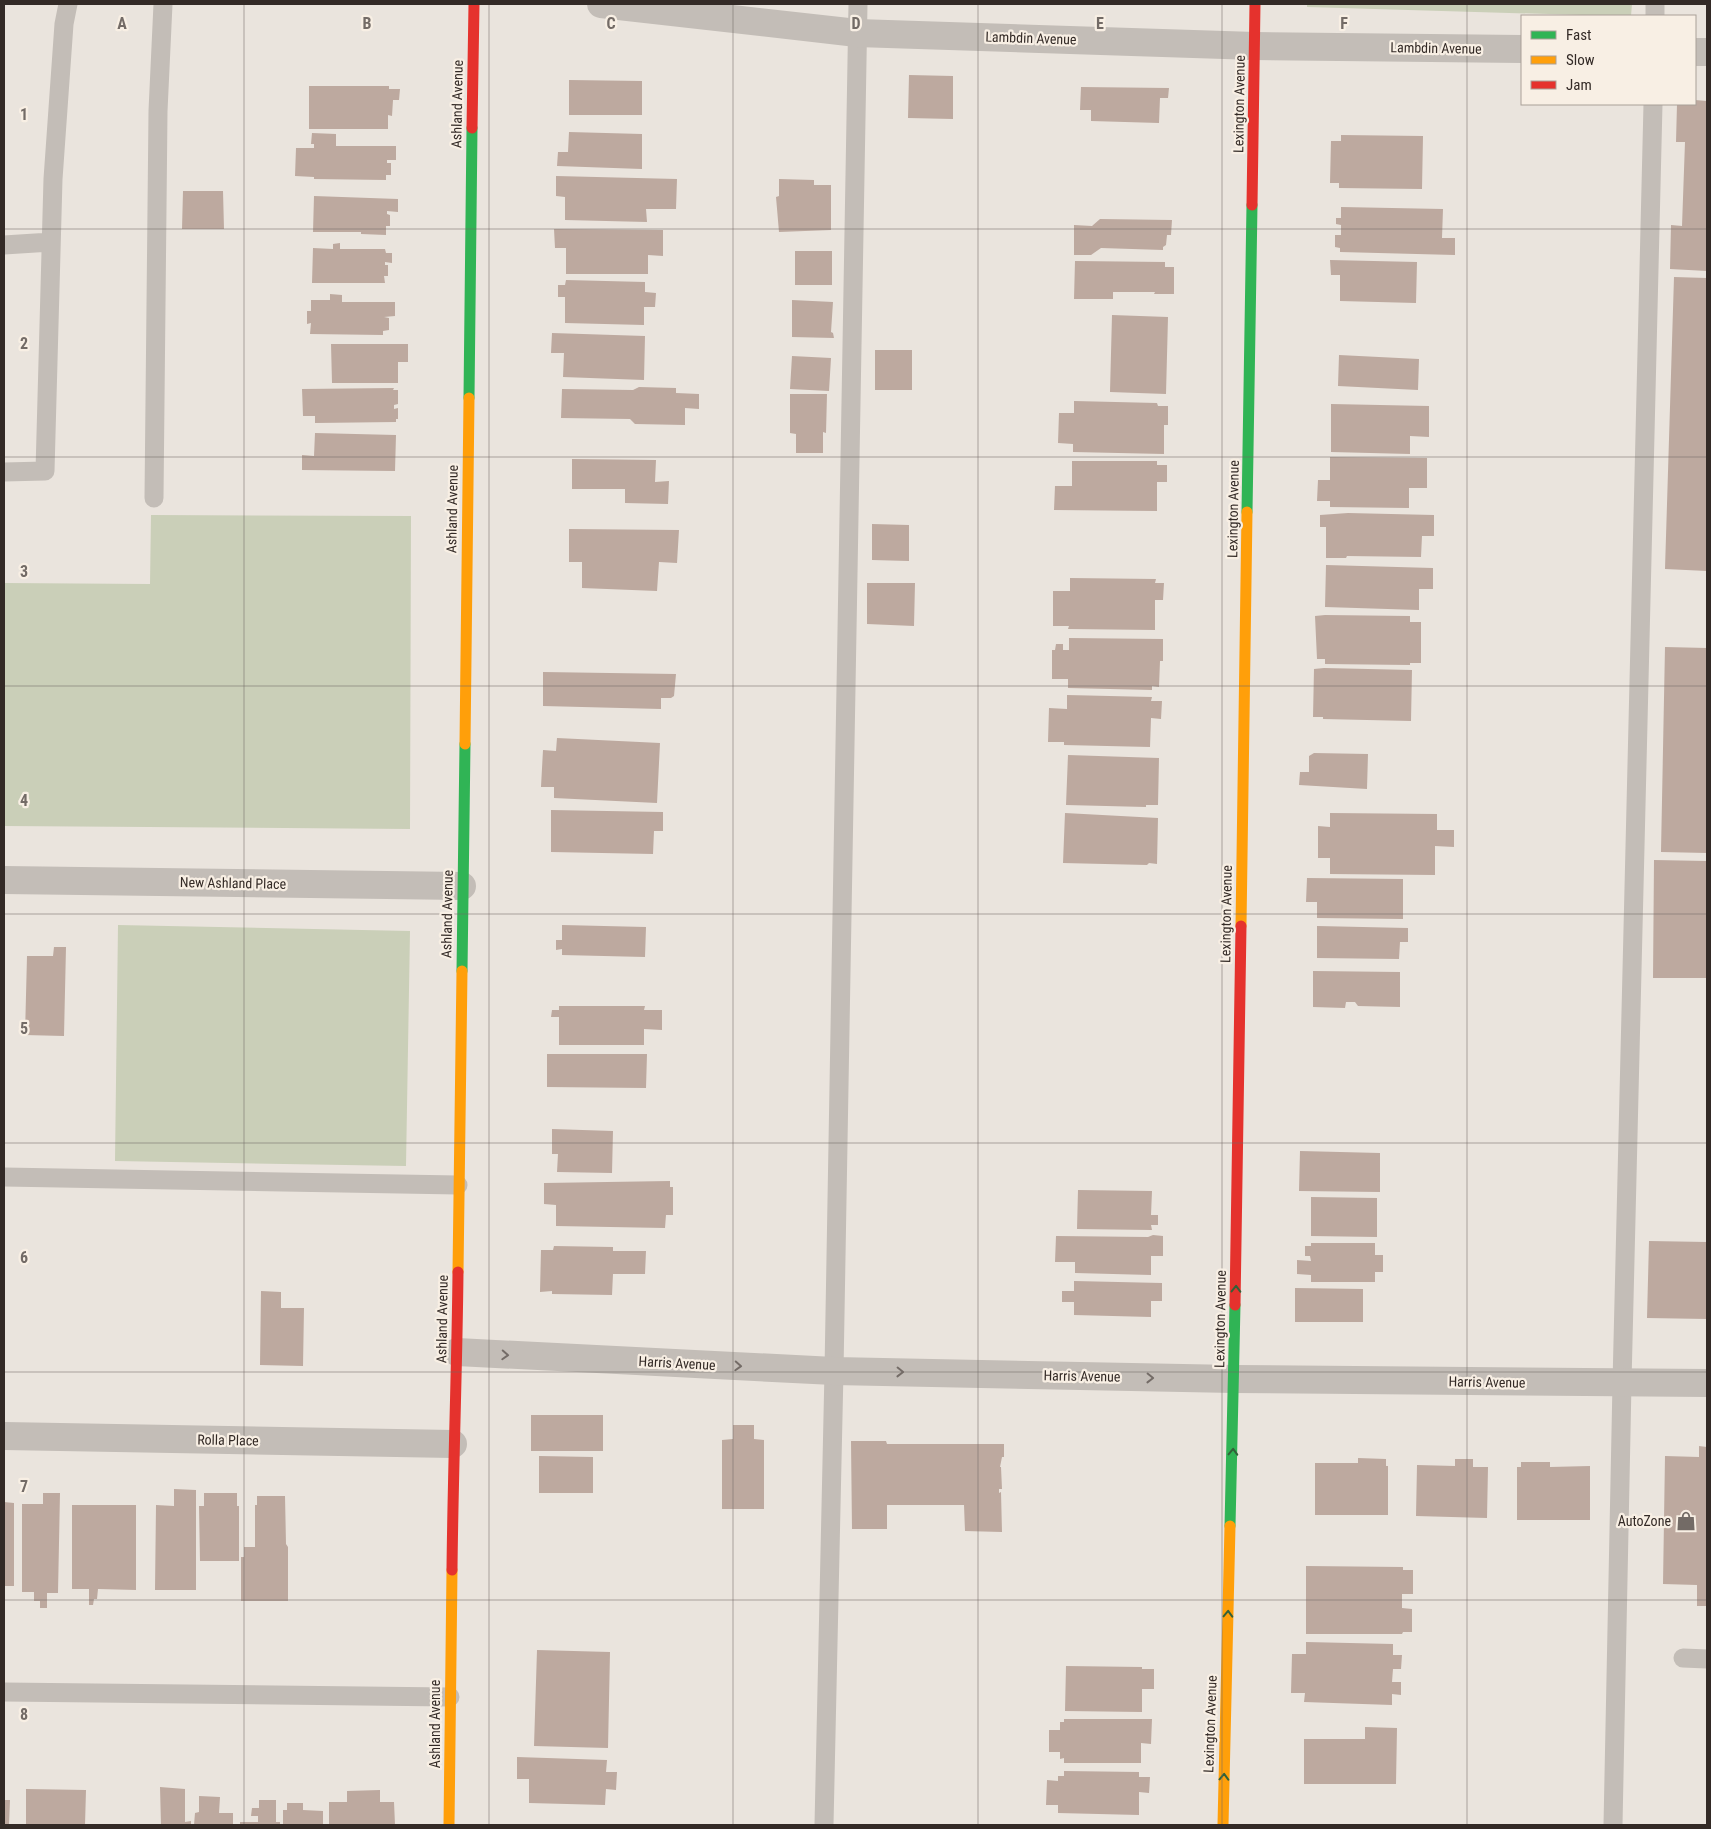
<svg xmlns="http://www.w3.org/2000/svg" width="1711" height="1829" viewBox="0 0 1711 1829" font-family="'Roboto Condensed',sans-serif">
<style>
.green{fill:#cacfb8}
.building{fill:#bda99f}
.lines{fill:none;stroke-linecap:round;stroke-linejoin:round}
.lane{stroke:#c3bdb7;stroke-width:19}
.street{stroke:#c3bdb7;stroke-width:28}
.fast{stroke:#30b455;stroke-width:11}
.slow{stroke:#ff9f0a;stroke-width:11}
.jam{stroke:#e5322d;stroke-width:11}
.oneway{stroke:#326139}
.oneway2{stroke:#746c67}
.grid{fill:none;stroke:#736b66;stroke-width:1;stroke-opacity:0.55}
.labels{text-anchor:middle;stroke-width:4.5;stroke-linejoin:round;paint-order:stroke}
.street-label{font-size:14px;fill:#332a26;stroke:#f8efe4}
.poi-label{font-size:14px;fill:#332a26;stroke:#f8efe4;text-anchor:end}
.grid-label{font-size:16px;text-anchor:middle;font-weight:bold;fill:#736b66;stroke:#f8efe4;stroke-width:4.5;stroke-linejoin:round;paint-order:stroke}
</style>
<rect width="100%" height="100%" fill="#eae4dd"/>
<path class="green" d="M1307,4h325l-1,12h-16l-308,-9z
M151,515l260,1 -1,313 -406,-3v-243l146,1z
M118,925l292,6 -4,235 -291,-5z"/>
<path class="building" d="M909,75l44,1v43l-45,-1z
M569,80l73,1v34h-73z
M309,86h80v3h11l-1,11h-6l-1,16 -4,-1v14h-79z
M1081,87l88,1 -1,10h-8l-1,25 -68,-2v-11h-11z
M1695,100l12,1v170l-37,-2 1,-44 11,1 3,-84h-9l1,-38h18z
M569,132l73,2v35l-85,-3 1,-14h10z
M312,133l24,1v12h60v14h-9v3h4v12h-5v5l-72,-1v-2l-19,-1 1,-28h18v-4h-3z
M1341,135l82,1 -1,53 -83,-1v-5h-9l1,-42h10z
M556,176l121,3 -1,30h-30l1,13 -82,-2v-23l-9,-1z
M779,179l35,1v5h17v45l-52,2 -3,-35 3,-1z
M183,191h40l1,38h-42z
M314,196l84,3v13l-11,-1v3l3,1v11h-4v9l-25,-1v-2h-48z
M1341,207l102,2 -1,29h13v17l-115,-3v-4l-5,-1v-12h6v-10l-5,-1v-6h5z
M1100,219l72,1 -1,15h-4l-1,10 -3,2v3l-62,-2 -10,7h-17v-30l18,1z
M554,229l109,1v26l-15,-1v19h-82v-26h-11z
M340,243v6h45l1,4h6v10l-7,-1v3h3v11h-4l1,7h-73l1,-35 20,1v-5z
M795,251h37v34h-37z
M1330,260l87,2 -1,41 -76,-2v-26h-9z
M1075,261l90,1v5h9v27h-20l1,-2h-42v7h-39z
M1674,277l33,1v293l-42,-2z
M566,280l79,2v10l11,1 -1,14h-11v18l-79,-2v-26h-7v-12h7z
M330,294l12,1v7h53v14l-11,1 5,1v12l-6,1v4l-73,-1 1,-11 -4,1v-13h4v-11h19z
M792,300l41,2 -2,30 2,1 1,5 -42,-1z
M1112,315l56,2 -2,77 -56,-2z
M552,333l93,3 -1,44 -81,-3 1,-24h-13z
M331,344h77v18h-10v21h-66z
M875,350h37v40h-37z
M1339,355l80,4 -1,31 -80,-4z
M792,356l39,2 -2,33 -39,-2z
M639,387l37,1v5l23,1v15l-14,-1v17l-50,-1 -5,-5 -69,-1 1,-29 71,1z
M394,388l-1,2h5v14l-4,1v4l4,-1v11h-2v3l-81,1v-7h-12l-1,-27z
M790,394h37l-1,39 -3,-1v21h-27v-19l-6,-1z
M1074,401l83,2 1,3h10v19h-4v29l-91,-2v-8l-15,-1 1,-30h15z
M1331,404l98,2v31l-19,-1v18l-79,-2z
M315,433l81,2 -1,36 -93,-1v-15l12,1z
M1330,457l97,1v30h-18v20l-79,-1v-6h-13l1,-21h12z
M572,459l84,1 -1,22 14,-1 -1,23 -43,-1v-14h-53z
M1072,461h85v4h10v17h-10v29l-103,-1 1,-24h17z
M1348,513l86,2v21h-12l-1,21 -74,-1 -1,2h-20v-31h-6v-12z
M872,524l37,1v36l-37,-1z
M569,529l110,1 -2,33 -18,-1 -2,29 -75,-3v-26h-13z
M1326,565l107,3v21h-14v21l-94,-3z
M1070,578l86,1 -1,4h9l-1,17h-8v30l-87,-1 1,-3h-16v-35h17z
M867,583h48l-1,43 -47,-2z
M1325,615l85,1v6h11v41h-11v2l-85,-1v-5h-8l-2,-43z
M1069,638l94,1v22h-3l-1,26 -7,-1v4l-84,-2v-9h-16v-29h3l1,-6h7v6h6z
M1665,647l42,1v205l-46,-1z
M1324,668l88,2 -1,51 -88,-2v-2h-10l1,-48z
M543,672l133,2 -2,22 -3,2h-10v11l-118,-3z
M1067,695l85,2 -1,4h11l-1,18 -10,-1 -1,29 -86,-2v-3h-16l1,-34 18,1z
M557,738l103,5 -3,60 -103,-5v-11h-13l2,-37 13,1z
M1314,753l54,1 -1,35 -68,-4 1,-13h9v-16z
M1068,755l91,3 -1,47h-12v2l-80,-2z
M551,810l112,2v19h-9l-1,23 -102,-2z
M1065,813l93,5 -1,46 -8,-1 -2,2 -84,-2z
M1330,813l107,1v16h17v17l-19,-1v29l-105,-1v-16h-12v-32l12,1z
M1654,860l53,1v117h-54z
M1307,878l96,1v40l-86,-1v-16h-11z
M562,925l84,2 -1,30 -83,-2v-6l-6,1v-10h6z
M1317,926l91,2v14h-8l-1,17 -82,-1z
M54,947h12l-2,89 -39,-1 2,-79h26z
M1313,971l87,1v35l-42,-1 -3,-4h-9l-1,6 -32,-1z
M559,1006h86l-1,4h18v20l-18,-1v16h-85v-28h-8l1,-7h7z
M547,1054h100l-1,34 -99,-1z
M552,1129l61,2 -1,42 -55,-1 1,-18h-6z
M1300,1151l80,2v39l-81,-1z
M670,1181v6h3v28h-7l-1,13 -109,-2v-21l-12,-1v-21z
M1078,1190l74,1 -1,24h7v10h-7l1,5 -75,-1z
M1311,1197l66,1v39l-66,-1z
M1153,1235l10,1v20h-12v19l-76,-2v-11h-20l1,-26 92,1z
M1649,1241l58,1v77l-60,-1z
M1311,1243h64v12h8v17h-8v10h-64v-7l-14,-1v-14l14,1 -1,-5h-5v-10h6z
M554,1246l59,1v4h33l-1,23h-32l-1,21 -60,-1v-3l-12,1 1,-42h12z
M1074,1281l88,2v18h-11v16l-77,-2v-13h-12v-11h12z
M1295,1288l68,1v33h-68z
M261,1291l20,1v16h23l-1,58 -43,-1z
M531,1415h72v36h-72z
M733,1425h21v14l10,1v69h-42v-69l11,-1z
M851,1441h35l1,3h117v13h-2l-2,10h1l1,22h-3v4l2,-1 1,40 -37,-1 -1,-26h-77v24h-35z
M1699,1446l8,1v159h-10v-21l-34,-1 2,-128 34,1z
M539,1456l54,1v36h-54z
M1358,1458l28,1v7h2v49h-73v-52h43z
M1455,1459h18v8h15l-1,51 -71,-2 1,-51 38,1z
M1521,1462h29v5l40,-1v54h-73v-53h4z
M174,1489l22,1v100h-41l1,-85 18,1z
M43,1493h17l-2,100h-11v15h-7v-7h-6v-9h-12v-88h21z
M204,1493h33v13h2v55h-39l-1,-55h5z
M257,1496h28l1,48 2,3v54h-47v-44h3v-10h11v-42h2z
M4,1502l10,1v83h-10z
M72,1505h64v85l-38,-1 -1,10h-3l-1,6h-4v-16h-17z
M1306,1566l97,1v3h10v24h-11v14l10,1v23h-9l-1,2h-96z
M1306,1642l87,2v11h9l-1,14h-8l-1,13h9v13l-9,-1v11l-88,-3 1,-9h-14l1,-39h14z
M537,1650l73,2 -2,96 -74,-2z
M1066,1666l76,1v2h12v20h-12v23l-77,-1z
M1064,1719h88l-1,25 -10,-1v20h-77v-5l-4,1v-7h-11v-22h11v-8h4z
M1365,1727l32,1 -1,56h-92v-45h61z
M517,1757l90,3 -1,12h11l-1,18 -10,-1 -1,16 -76,-2v-24h-12z
M1064,1771l75,1v5h11l-1,16 -10,-1v23l-81,-2v-8h-12l1,-25 11,1v-5h6z
M160,1787l25,2v33l6,-1v4h-30z
M26,1789l60,1 -1,35h-59z
M380,1790v12h14l1,23h-66v-23h18v-11z
M199,1796l21,1 -1,16h14v12h-39l1,-12 4,-1z
M4,1800h6l-1,25h-5z
M259,1800h17v22h4v3h-40v-3h18v-6h-7l1,-8h7z
M287,1803h16v7l20,1v14h-40v-15h4z"/>
<g class="lines">
<path class="lane" d="M1655,16v-12
M4,245l47,-3
M4,472l41,-1 8,-292 11,-155 4,-20
M154,498l4,-387 5,-107
M4,1177l454,8
M1683,1658l24,1
M4,1692l446,5
M824,1825l10,-454 24,-1367
M1613,1825l9,-442 31,-1279"/>
<path class="street" d="M601,4l256,29 398,13 267,3
M1695,52h12
M4,880l458,6
M457,1352l377,19 400,8 473,4
M4,1436l449,8"/>
<path class="fast" d="M469,398l3,-270
M1247,512l5,-307
M462,971l3,-227
M1230,1526l5,-221"/>
<path class="slow" d="M465,744l4,-346
M1241,926l6,-414
M458,1272l4,-301
M449,1825l3,-255
M1223,1825l7,-299"/>
<path class="jam" d="M472,128l2,-124
M1252,205l3,-201
M1235,1305l6,-379
M452,1570c1,-100 5,-199 6,-298"/>
</g>
<defs><path id="oneway-chevron" d="M-2-3.5L2.5 0L-2 3.5" fill="none" stroke-width="1.6" stroke-linecap="round" stroke-linejoin="round" transform="scale(1.25)"/></defs>
<g class="oneway">
<use href="#oneway-chevron" transform="translate(1236 1289) rotate(-89)"/>
<use href="#oneway-chevron" transform="translate(1233 1452) rotate(-88)"/>
<use href="#oneway-chevron" transform="translate(1228 1614) rotate(-88)"/>
<use href="#oneway-chevron" transform="translate(1224 1777) rotate(-88)"/>
</g>
<g class="oneway2">
<use href="#oneway-chevron" transform="translate(505 1355) rotate(3)"/>
<use href="#oneway-chevron" transform="translate(738 1366) rotate(3)"/>
<use href="#oneway-chevron" transform="translate(900 1372) rotate(1)"/>
<use href="#oneway-chevron" transform="translate(1150 1378) rotate(1)"/>
</g>
<path class="grid" d="M244,4v1821M489,4v1821M733,4v1821M978,4v1821M1222,4v1821M1467,4v1821M4,229h1703M4,457h1703M4,686h1703M4,914h1703M4,1143h1703M4,1372h1703M4,1600h1703"/>
<defs>
<symbol id="shop-bare" viewBox="-9 -9 18 18"><path d="M-5-2.5h2.3a2.7 3.5 0 0 1 5.4 0H5L5.5 6h-11ZM-1.5-2.5h3a1.5 2.3 0 0 0-3 0Z" fill="#736b66" stroke="#f8efe4" stroke-width="2.5" paint-order="stroke"/></symbol>
</defs>
<g fill-rule="evenodd">
<use href="#shop-bare" x="1672" y="1507" width="28" height="28"/>
</g>
<g class="labels">
<g class="street-label">
<text transform="translate(1031 38) rotate(2)" y="5">Lambdin Avenue</text>
<text transform="translate(1436 48) rotate(1)" y="5">Lambdin Avenue</text>
<text transform="translate(457 104) rotate(-89)" y="5">Ashland Avenue</text>
<text transform="translate(1239 104) rotate(-89)" y="5">Lexington Avenue</text>
<text transform="translate(452 509) rotate(-89)" y="5">Ashland Avenue</text>
<text transform="translate(1233 509) rotate(-89)" y="5">Lexington Avenue</text>
<text transform="translate(233 883) rotate(1)" y="5">New Ashland Place</text>
<text transform="translate(447 914) rotate(-89)" y="5">Ashland Avenue</text>
<text transform="translate(1226 914) rotate(-89)" y="5">Lexington Avenue</text>
<text transform="translate(442 1319) rotate(-89)" y="5">Ashland Avenue</text>
<text transform="translate(1220 1319) rotate(-89)" y="5">Lexington Avenue</text>
<text transform="translate(677 1363) rotate(3)" y="5">Harris Avenue</text>
<text transform="translate(1082 1376) rotate(1)" y="5">Harris Avenue</text>
<text transform="translate(1487 1382) rotate(1)" y="5">Harris Avenue</text>
<text transform="translate(228 1440) rotate(1)" y="5">Rolla Place</text>
<text transform="translate(435 1724) rotate(-90)" y="5">Ashland Avenue</text>
<text transform="translate(1210 1724) rotate(-88)" y="5">Lexington Avenue</text>
</g>
<g class="poi-label">
<text x="1671" y="1526">AutoZone</text>
</g>
</g>
<g class="grid-label">
<text x="122" y="29">A</text>
<text x="367" y="29">B</text>
<text x="611" y="29">C</text>
<text x="856" y="29">D</text>
<text x="1100" y="29">E</text>
<text x="1344" y="29">F</text>
<text x="24" y="120">1</text>
<text x="24" y="349">2</text>
<text x="24" y="577">3</text>
<text x="24" y="806">4</text>
<text x="24" y="1034">5</text>
<text x="24" y="1263">6</text>
<text x="24" y="1492">7</text>
<text x="24" y="1720">8</text>
</g>
<rect width="1711" height="1829" fill="none" stroke="#332a26" stroke-width="10"/>
<rect x="1521" y="15" width="175" height="90" fill="#f8efe4" stroke="#a9a098"/>
<rect x="1531" y="31" width="25" height="8" fill="#30b455" stroke="#a9a098"/>
<text x="1566" y="40" font-size="15" fill="#332a26">Fast</text>
<rect x="1531" y="56" width="25" height="8" fill="#ff9f0a" stroke="#a9a098"/>
<text x="1566" y="65" font-size="15" fill="#332a26">Slow</text>
<rect x="1531" y="81" width="25" height="8" fill="#e5322d" stroke="#a9a098"/>
<text x="1566" y="90" font-size="15" fill="#332a26">Jam</text>
</svg>
